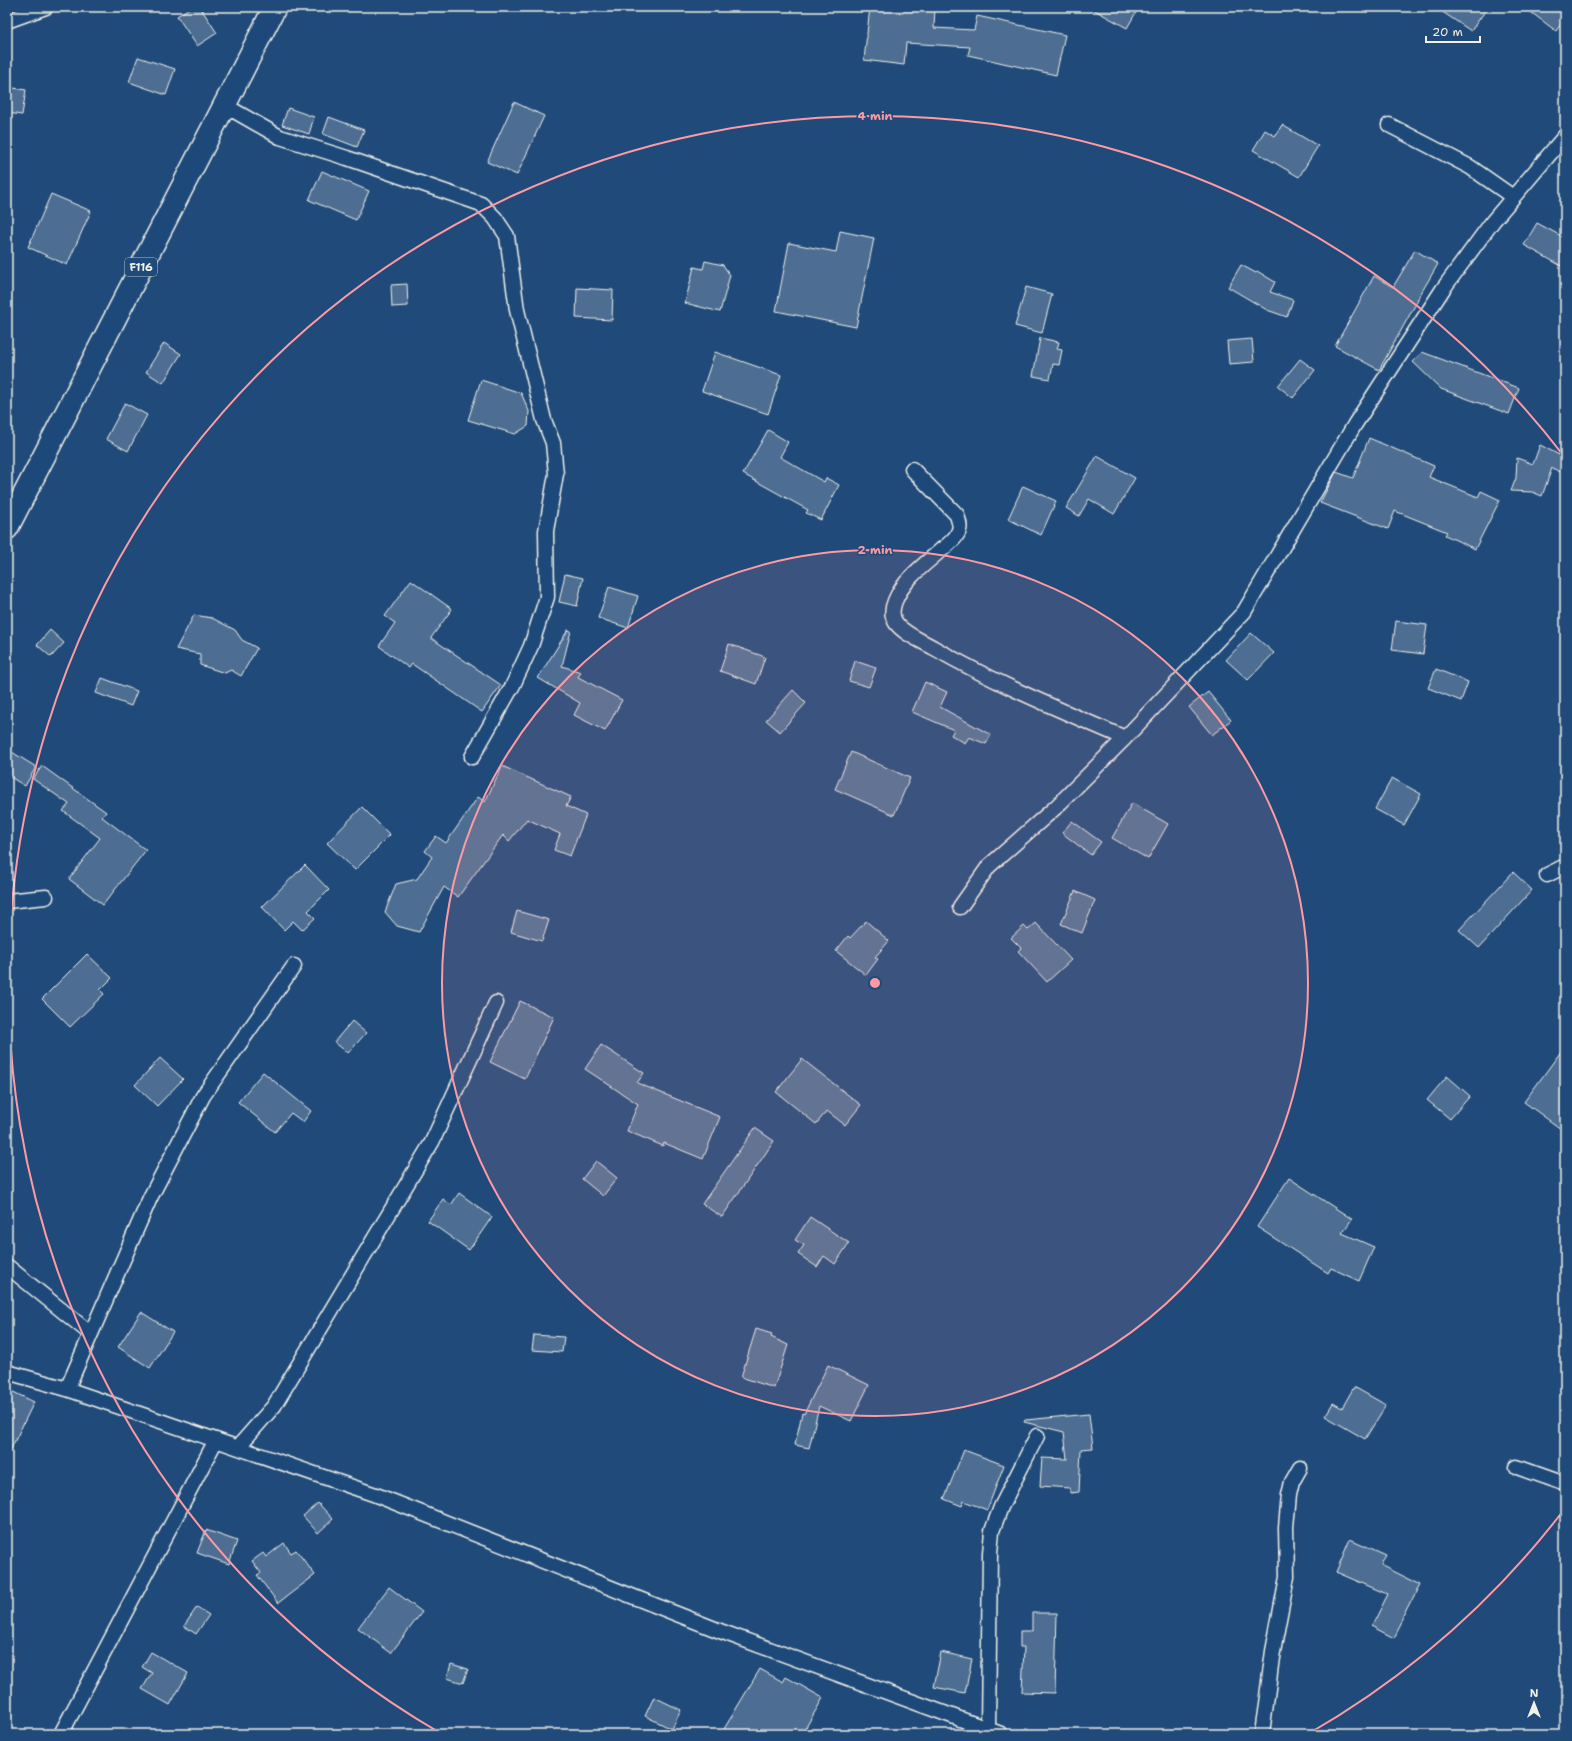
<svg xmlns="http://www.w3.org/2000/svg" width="1572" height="1741" viewBox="0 0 1572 1741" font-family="'Shantell Sans',sans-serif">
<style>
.building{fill:#4d6e92;stroke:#f4f1e8}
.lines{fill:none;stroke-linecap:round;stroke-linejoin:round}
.minor-casing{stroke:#f4f1e8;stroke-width:17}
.primary-casing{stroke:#f4f1e8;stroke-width:25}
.minor{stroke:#1f4a7a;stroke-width:14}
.primary{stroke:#1f4a7a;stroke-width:22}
.ring{fill:none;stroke:#ff9aa2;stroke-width:2}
.labels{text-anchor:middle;stroke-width:3;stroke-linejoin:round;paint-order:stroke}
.shield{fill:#1f4a7a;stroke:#b4bfc7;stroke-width:1}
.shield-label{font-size:11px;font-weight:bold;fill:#f4f1e8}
.centre{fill:#ff9aa2;stroke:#1f4a7a;stroke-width:2}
.ring-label{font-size:12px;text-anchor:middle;font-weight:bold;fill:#ff9aa2;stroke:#1f4a7a;stroke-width:3;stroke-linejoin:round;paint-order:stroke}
</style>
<rect width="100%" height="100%" fill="#1f4a7a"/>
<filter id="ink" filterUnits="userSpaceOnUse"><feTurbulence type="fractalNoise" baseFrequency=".025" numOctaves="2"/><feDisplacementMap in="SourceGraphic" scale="8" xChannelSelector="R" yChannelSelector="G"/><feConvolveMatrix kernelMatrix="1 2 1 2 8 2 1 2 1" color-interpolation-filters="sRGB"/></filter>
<g filter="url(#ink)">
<path class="building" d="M191,7h9l17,26 -20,13 -20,-30z
M870,7h65l-1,21 40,2 3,-14 88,19 -9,40 -88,-20 2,-8 -64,-4 -2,22 -40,-5z
M1089,7h50l-12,21z
M1435,7h53l-17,24z
M1524,7h41v12l-9,12z
M138,57l37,12 -9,26 -37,-13z
M7,87l19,3 -4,25 -15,-2z
M514,102l30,14 -27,59 -30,-13z
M288,108l26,9 -5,17 -27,-9z
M329,117l35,13 -7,17 -34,-13z
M1282,125l36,21 -19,31 -46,-27 12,-20 10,6z
M322,171l47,20 -13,29 -47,-20z
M51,194l40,17 -24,54 -39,-18z
M1537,223l28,15v30l-41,-23z
M840,231l34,7 -18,89 -80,-16 13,-68 47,9z
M1415,250l23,14 -21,36h1l-39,70 -44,-24 39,-70 19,11z
M705,261l18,4 7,10 -10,37 -35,-9 9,-36 9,2z
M1241,265l15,8 1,-2 18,11 -5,10 23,8 -6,17 -20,-7 -39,-23z
M407,284l1,22 -16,1 -1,-22z
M1026,287l26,7 -10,39 -27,-7z
M577,288l36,2 -1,30 -36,-2z
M1040,338l19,4 -2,7 5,1 -3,15 -6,-1 -3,15 -17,-3z
M1252,339l2,23 -25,2 -2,-23z
M164,343l17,11 -18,29 -17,-11z
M715,352l66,23 -13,39 -66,-23z
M1422,352l97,36 -10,26 -68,-25 -28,-27z
M1300,359l15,11 -22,28 -15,-12z
M481,380l40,13 8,18 -1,15 -13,8 -47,-14z
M125,403l22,12 -19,36 -22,-12z
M768,430l20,12 -8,15 44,25 2,-4 13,7 -18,35 -15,-7 2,-3 -65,-36z
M1369,438l65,28 -5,11 49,20 3,-6 19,9 -25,49 -30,-14 2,-3 -52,-21 -7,18 -68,-26 16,-31 17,6z
M1540,445l25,13v16l-13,-6 -10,28 -10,-4 -21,-1 5,-13 1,-20 16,6z
M1097,456l38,22 -21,36 -25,-15 -10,17 -13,-8z
M1023,486l33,15 -15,34 -33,-16z
M565,574l18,4 -6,28 -18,-4z
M411,580l41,29 -21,29 70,47 -19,27 -70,-48 -3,4 -30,-22 16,-23 -10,-7z
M609,587l29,9 -10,32 -30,-10z
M194,615l18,3 23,12 7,10 15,8 -16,28 -10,-6 -6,3 -25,-8v-11l-24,-5z
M1396,621l31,4 -4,29 -31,-4z
M50,630l14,13 -13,14 -14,-12z
M568,630l3,1 -9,35 19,6 -3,5 44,23 -17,31 -31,-16 6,-12 -42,-25z
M1251,633l23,20 -26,27 -22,-20z
M729,644l36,13 -9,27 -36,-13z
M855,661l21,7 -7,19 -20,-6z
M1436,669l32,13 -7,19 -33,-13z
M102,678l35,13 -6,15 -35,-13z
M925,682l22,10 -7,15 51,28 -5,9 -17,-7 -4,6 -14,-8 3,-5 -42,-18z
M793,690l13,13 -26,29 -14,-12z
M1208,692l23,28 -19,15 -23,-28z
M7,749l29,18 -11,19 -18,-11z
M851,752l59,26 -16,37 -59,-26z
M42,766l64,46 -4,5 44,33 -43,55 -34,-26 31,-41 -37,-27 6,-7 -36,-25z
M502,766l69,31 -5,9 20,9 -16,41 -16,-6 6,-16 -33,-15 -18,22 -6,-6 -45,62 -14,-10 -25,45 -22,-6 -12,-14 11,-28 21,-5 15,-22 -7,-6 11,-15 10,7 32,-46 7,5z
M1392,778l29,16 -17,31 -29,-16z
M1132,803l36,21 -20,35 -36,-21z
M362,807l28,28 -35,35 -28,-27z
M1072,821l29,21 -10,13 -29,-22z
M305,865l24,25 -21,21 7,7 -13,12 -9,-9 -9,9 -22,-23z
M1513,872l19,18 -53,58 -20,-18z
M1075,891l20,9 -13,33 -21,-9z
M517,911l32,9 -7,21 -31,-9z
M866,921l23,20 -14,16 3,2 -12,16 -30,-24 12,-15 2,2z
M1036,923l35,37 -24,22 -29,-31 3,-3 -10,-10 13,-12 4,4z
M87,954l25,24 -12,12 4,4 -34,33 -28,-28z
M520,1001l34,16 -29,62 -35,-17z
M352,1021l14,12 -18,20 -14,-11z
M601,1045l43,28 -7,10 83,34 -17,42 -39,-16 -1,3 -36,-15 11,-27 -53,-35z
M1565,1046v86l-41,-30z
M160,1058l23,21 -26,27 -22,-21z
M802,1059l59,46 -16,20 -18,-14 -11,13 -40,-32z
M263,1072l48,39 -8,11 -12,-9 -16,19 -37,-30z
M1447,1076l23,20 -20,23 -23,-19z
M755,1128l19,13 -52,76 -20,-13z
M596,1161l21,17 -14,18 -21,-17z
M1289,1178l63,41 -10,14 32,14 -15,34 -28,-13 -3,5 -71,-46z
M459,1193l33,24 -23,33 -41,-29 15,-22 8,6z
M810,1217l39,26 -14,21 -11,-8 -7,11 -19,-13 6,-9 -9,-5z
M141,1312l32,20 -23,36 -32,-21z
M756,1329l16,5 -1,3 17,8 -14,43 -33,-11z
M534,1335l30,2 -2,15 -30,-2z
M828,1365l41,20 -18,36 -32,-15 -10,42 -14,-3 7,-32 2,1z
M1354,1387l32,18 -21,34 -40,-23 8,-13 9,5z
M7,1389l27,13 -27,55z
M1089,1414l4,34 -12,1 -2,43 -9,1v-5l-30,-2 2,-28 25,1 -3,-27 -40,-10 1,-2z
M964,1450l40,15 -17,45 -23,-9 -2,5 -18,-7z
M318,1503l15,16 -15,14 -15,-17z
M206,1530l31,11 -8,23 -32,-11z
M1350,1539l36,16 -5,10 40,20 -27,53 -23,-12 16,-32 -51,-22z
M284,1543l7,10 5,-3 19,25 -37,28 -21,-28 4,-2 -9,-12 11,-8 3,4z
M389,1587l33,25 -31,41 -33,-25z
M197,1607l12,8 -13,19 -12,-8z
M1032,1613h25l-2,80 -33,-1 2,-45h-4v-16h12z
M151,1652l37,21 -18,32 -28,-16 10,-16 -10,-6z
M941,1652l31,7 -7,34 -31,-6z
M451,1664l17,5 -5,14 -16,-5z
M760,1669l23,13 3,-5 37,21 -21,36h-81z
M654,1697l27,13 -9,19 -27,-13z"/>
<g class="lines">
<defs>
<path id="minor" d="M7,21l39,-14
M224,105l56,32 67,21 134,46 14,14 12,18 10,74 27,110 9,23 3,31 -10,57 1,66 -16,49 -18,39 -41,72
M1389,125l81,42 43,30
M912,469l45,46c1,5 4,10 2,15 -2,8 -11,15 -18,20 -17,15 -37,29 -46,51 -3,7 -4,15 1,22 8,11 26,18 38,25 61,35 126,62 191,90
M1547,875l18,-9
M7,901l39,-4
M960,907l29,-41 67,-59 69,-69 119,-126 111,-188 88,-135 50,-68 72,-85
M7,1266l84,68
M7,1372l60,17 309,106 344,136 281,103
M67,1389l83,-191 53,-102 91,-130
M238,1447l36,-41 158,-264 64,-139
M1517,1467l48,17
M988,1729l2,-176 2,-22 9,-24 36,-71
M61,1734l155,-294
M1262,1734l11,-83 14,-74 -1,-50 3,-32 3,-13 8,-14"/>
<path id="primary" d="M7,528l268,-521"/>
</defs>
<use href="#minor" class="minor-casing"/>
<use href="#primary" class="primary-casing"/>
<use href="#minor" class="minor"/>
<use href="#primary" class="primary"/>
</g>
</g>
<circle cx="875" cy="983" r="433" fill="#ff9aa2" fill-opacity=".12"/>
<g class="ring">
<circle cx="875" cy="983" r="433"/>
<path d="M1563 1511A867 867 0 0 1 1308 1734M442 1734A867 867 0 1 1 1563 455"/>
</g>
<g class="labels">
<rect class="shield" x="125" y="258" width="32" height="18" rx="3"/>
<g class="shield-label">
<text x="141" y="271">F116</text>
</g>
</g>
<circle cx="875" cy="983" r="6" class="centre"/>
<g class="ring-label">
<text x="875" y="120">4 min</text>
<text x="875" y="554">2 min</text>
</g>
<rect width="1572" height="1741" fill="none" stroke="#1f4a7a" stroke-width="24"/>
<rect x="12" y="12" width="1548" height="1717" fill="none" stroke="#f4f1e8" stroke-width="1.5" filter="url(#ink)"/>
<g transform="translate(1534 1703)" stroke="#1f4a7a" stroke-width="3" paint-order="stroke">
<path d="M0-3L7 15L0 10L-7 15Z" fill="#f4f1e8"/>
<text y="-6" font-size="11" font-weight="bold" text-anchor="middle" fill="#f4f1e8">N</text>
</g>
<path d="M1426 36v6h54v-6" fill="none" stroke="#f4f1e8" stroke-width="2"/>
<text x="1432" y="36" font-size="12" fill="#f4f1e8" stroke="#1f4a7a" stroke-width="3" paint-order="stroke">20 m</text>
</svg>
